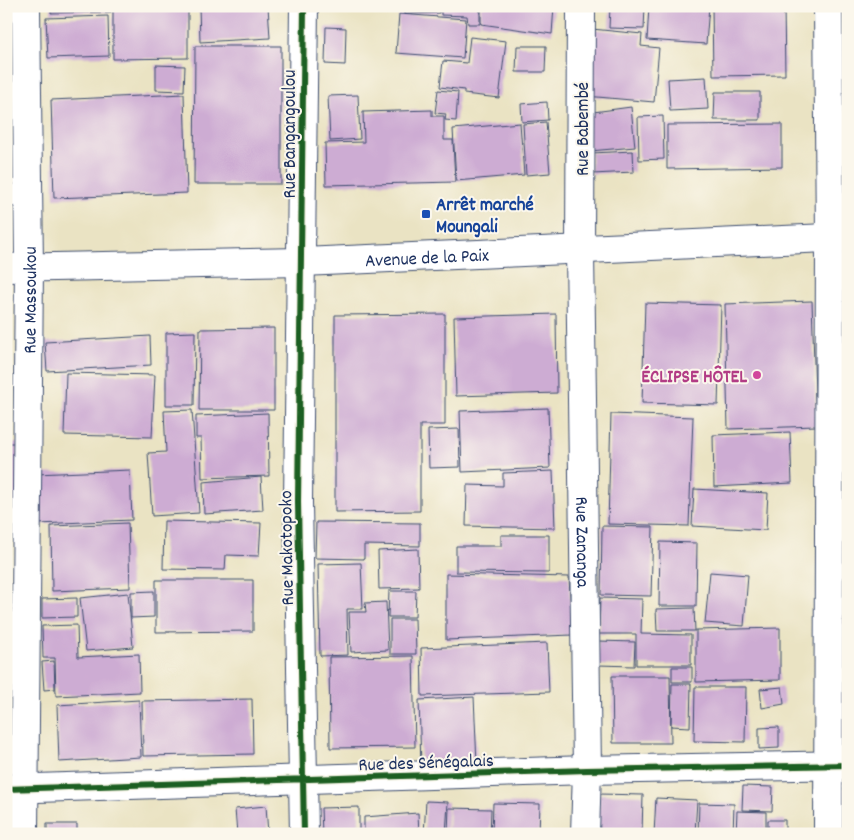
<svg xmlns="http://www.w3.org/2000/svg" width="854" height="840" viewBox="0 0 854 840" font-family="Dekko,sans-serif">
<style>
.building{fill:#cdacd3}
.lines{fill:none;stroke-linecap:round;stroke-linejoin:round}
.lane-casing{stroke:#3a4a6d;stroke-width:24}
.street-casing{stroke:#3a4a6d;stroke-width:30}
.secondary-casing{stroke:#3a4a6d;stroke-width:30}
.lane{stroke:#fff;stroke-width:21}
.street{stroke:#fff;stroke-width:28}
.secondary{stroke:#fff;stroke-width:28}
.cycleway-casing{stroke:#fbf7ec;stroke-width:9}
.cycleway{stroke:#1b5e20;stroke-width:6}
.transit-dot{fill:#1a4fb4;stroke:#fbf7ec;stroke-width:2}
.hotel-dot{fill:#d1479c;stroke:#fbf7ec;stroke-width:2}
.labels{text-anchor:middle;stroke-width:4;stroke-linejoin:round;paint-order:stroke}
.street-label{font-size:19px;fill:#1b2f5e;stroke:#fbf7ec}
.transit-label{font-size:19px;font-weight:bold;fill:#164399;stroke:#fbf7ec;text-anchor:start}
.hotel-label{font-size:19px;font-weight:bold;fill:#b23c85;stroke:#fbf7ec;text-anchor:end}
</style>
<rect width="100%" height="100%" fill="#fbf7ec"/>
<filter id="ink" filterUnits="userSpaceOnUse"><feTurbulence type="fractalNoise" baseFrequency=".02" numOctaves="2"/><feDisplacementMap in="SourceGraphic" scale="10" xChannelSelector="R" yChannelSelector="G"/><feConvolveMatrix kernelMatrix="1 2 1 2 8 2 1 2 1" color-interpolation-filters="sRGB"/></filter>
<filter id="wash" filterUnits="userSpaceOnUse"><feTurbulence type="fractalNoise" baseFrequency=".0096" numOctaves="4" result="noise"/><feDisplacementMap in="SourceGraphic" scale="20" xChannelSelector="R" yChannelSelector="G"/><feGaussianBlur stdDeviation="1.12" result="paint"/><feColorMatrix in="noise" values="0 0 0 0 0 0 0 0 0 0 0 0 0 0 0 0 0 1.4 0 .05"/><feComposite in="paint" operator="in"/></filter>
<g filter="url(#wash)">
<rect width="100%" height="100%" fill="#eae3c3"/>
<g id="blocks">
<path class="building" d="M51,6h60v6l-60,1z
M113,6h75v52l-75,1z
M199,6h69l2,32 -70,4z
M404,6h35v7l-34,1z
M441,6h39v18h-12l-1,-8 -26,-1z
M481,6h73l-2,28 -71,-10z
M610,6h35l-1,23 -35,-1z
M649,6h60l-3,38 -59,-4z
M712,6h72l1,69 -72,1z
M399,14l67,5 -3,39 -67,-5z
M108,16l1,40 -61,2 -2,-40z
M326,27l20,1 -1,37 -20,-1z
M592,29l50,5 -1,12 18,2 -5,54 -68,-6z
M470,37l36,4 -7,57 -35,-4v-4l-24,-3 3,-26 24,2z
M195,46h86v138h-87z
M517,46h29l-1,26h-29z
M156,65l29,1 -1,25 -28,-1z
M706,77l2,32 -38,2 -2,-32z
M438,90l20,2 -2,29 -11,-1 1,-6 -11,-1z
M715,92h45v28h-46z
M184,94l3,99 -133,5 -3,-98z
M358,95l2,44 -30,2 -2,-45z
M547,102l1,18 -26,2 -1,-18z
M631,107l4,40 -45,4 -4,-38z
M432,110v6h12v24h9l2,42 -129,3 -1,-42 39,-1 -1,-30z
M845,113h3v51h-2z
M663,116l1,43 -25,1 -1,-43z
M546,122l4,51 -24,2 -3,-51z
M520,123l4,52 -68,6 -3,-52z
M782,124v43l-115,2v-44z
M633,151l1,21 -42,2 -1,-21z
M812,301l4,125 -88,3 -3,-125z
M645,303l76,2 -3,100 -76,-2z
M445,314v111h-25v86l-85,1v-197z
M556,314l1,79 -101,3 -2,-79z
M274,328v82h-75l1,-81z
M195,332l-1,73h-28v-72z
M150,336l1,29 -104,6 -2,-29z
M66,373l89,2 -3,62 -88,-2z
M548,408l2,60 -88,4 -2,-61z
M192,410l7,103 -47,3 -4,-63 18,-1 -2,-41z
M268,413l1,63 -67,2 -1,-40h-5v-22z
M611,414l82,3 -4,109 -81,-2z
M459,429l1,38 -31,1 -1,-38z
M790,432l2,51 -78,4 -1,-52z
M6,443h12l1,78h-13z
M130,470l2,50 -94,4 -2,-50z
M553,471l2,57 -89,-2 1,-41 36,1v-13z
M261,477l2,33 -59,4 -1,-32z
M694,489l74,4 -2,37 -74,-4z
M164,521l97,2 -2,33 -33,-1 -1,15 -62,-1z
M316,522l104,1v23l-56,-1v14l-49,-1z
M128,523l2,65 -78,3 -1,-65z
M602,526l51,1 -2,69 -50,-1z
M844,529h4v23l-4,-1z
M501,535h48v38l-93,-1v-26h45z
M660,542l37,1 -1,63h-37z
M418,549l1,39 -40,1 -1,-38z
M361,563l2,46h-16l1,46 -28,1 -2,-92z
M710,572l38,3 -4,51 -39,-3z
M446,574l123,3 3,58 -126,5z
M156,580h97v51l-97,1z
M154,591v26l-23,1v-26z
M389,591h27l-1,26h-27z
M128,593l5,54 -47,4 -6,-53z
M77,598v19l-35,1v-19z
M600,598l42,1 -1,35 50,1v30h-55v-31h-37z
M386,602l2,48 -37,2 -2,-40h17l-1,-9z
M694,608l1,23h-38l-1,-22z
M841,613h7v29h-8z
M390,619h25l1,35h-26z
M77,625l1,32 61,-3 1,38 -84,4 -1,-38h-12l-1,-32z
M780,628v52l-84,2v-52z
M598,641l37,1 -1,24 -36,-1z
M547,643l2,49 -127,4 -1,-48z
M413,656l2,91 -85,1 -1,-91z
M54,661l1,28 -11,1 -2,-28z
M672,667h20v15h-20z
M612,676h58l1,67h-58z
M672,684h19l-1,43 -19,-1z
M840,686h8v53l-9,-1z
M695,687h51l-1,55 -51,-1z
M782,687l2,17 -22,4 -2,-19z
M474,697l3,67 -56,2 -2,-66z
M252,699l1,55 -110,2 -1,-55z
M139,700l2,57 -82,5 -2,-57z
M779,727v21l-20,1v-21z
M743,786l30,1 -1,24 -30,-1z
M839,789h9v45h-11z
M599,794l44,1 -1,39h-44z
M656,798l41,2 -2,34h-41z
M426,801l22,1 -2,32h-22z
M493,803l47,1 -1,30h-47z
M699,803l35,1 -1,30h-35z
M266,806l2,28h-31l-2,-25z
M359,807v27h-37l-1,-26z
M449,808l42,1 -1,25h-42z
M737,811l29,1v22h-30z
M418,813l1,21h-55v-17z
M768,820h17v14h-17z
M47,824h30v10h-30z"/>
</g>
</g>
<g filter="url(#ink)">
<use href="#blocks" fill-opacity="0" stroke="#3a4a6d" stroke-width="1"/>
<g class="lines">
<defs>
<path id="lane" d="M6,196l23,-2"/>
<g id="street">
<path d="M304,6l-6,496 6,332"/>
<path id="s1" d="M581,6l-1,245 7,519 -2,64"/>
<path d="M828,6l2,232 -2,596"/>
<path d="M6,789l581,-19 261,-5"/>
<path id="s2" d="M24,834l5,-567 -3,-261"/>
</g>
<g id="secondary">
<path id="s3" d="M6,268l297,-6 545,-25"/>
</g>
</defs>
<use href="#lane" class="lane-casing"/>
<use href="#street" class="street-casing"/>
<use href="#secondary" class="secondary-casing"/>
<use href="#lane" class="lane"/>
<use href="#street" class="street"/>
<use href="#secondary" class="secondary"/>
<defs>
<path id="cycleway" d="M304,6l-6,496 6,332
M6,789l581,-19 261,-5"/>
</defs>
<use href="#cycleway" class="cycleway-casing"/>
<use href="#cycleway" class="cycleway"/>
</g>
</g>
<rect class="transit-dot" x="421" y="209" width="10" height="10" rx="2.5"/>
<circle class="hotel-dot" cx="757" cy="375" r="5"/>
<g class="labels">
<g class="street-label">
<text transform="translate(581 129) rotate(-90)" y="7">Rue Babembé</text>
<text transform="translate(288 134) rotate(-90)" y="7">Rue Bangangoulou</text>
<text dy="7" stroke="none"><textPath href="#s3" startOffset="421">Avenue de la Paix</textPath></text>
<text dy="7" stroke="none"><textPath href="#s2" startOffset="534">Rue Massoukou</textPath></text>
<text dy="7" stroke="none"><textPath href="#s1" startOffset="536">Rue Zananga</textPath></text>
<text transform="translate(285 548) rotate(-91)" y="7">Rue Makotopoko</text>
<text transform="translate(426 761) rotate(-2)" y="7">Rue des Sénégalais</text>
</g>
<g class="transit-label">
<text x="436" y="210">Arrêt marché<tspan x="436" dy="22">Moungali</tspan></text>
</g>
<g class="hotel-label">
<text x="747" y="382">ÉCLIPSE HÔTEL</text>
</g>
</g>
<rect width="854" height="840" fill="none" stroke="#fbf7ec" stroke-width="25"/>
</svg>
